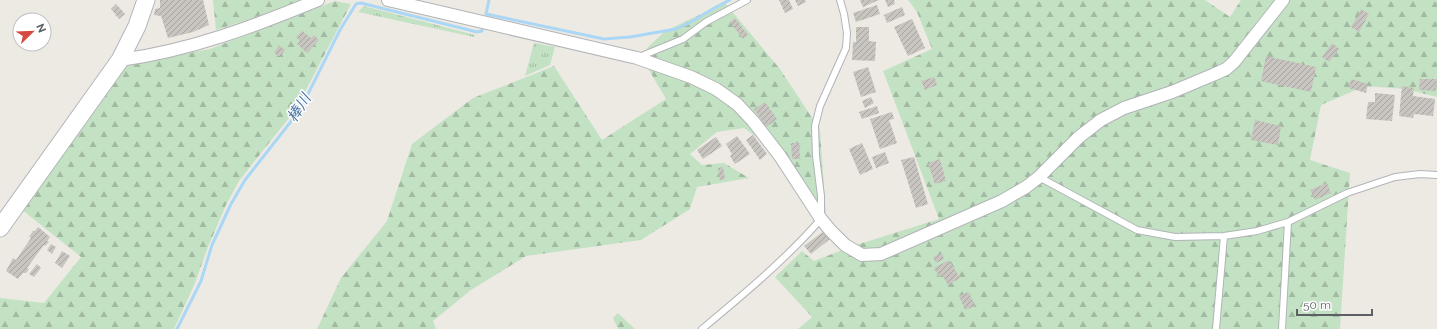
<svg xmlns="http://www.w3.org/2000/svg" width="1437" height="329" viewBox="0 0 1437 329" font-family="Raleway,'Noto Sans JP',sans-serif">
<style>
.grass{fill:url(#grass-tufts)}
.forest{fill:url(#forest-firs)}
.lines{fill:none;stroke-linecap:round;stroke-linejoin:round}
.stream{stroke:#abd7f6;stroke-width:3}
.building{fill:url(#building-hatch)}
.lane-casing{stroke:#b1b4b7;stroke-width:8}
.street-casing{stroke:#b1b4b7;stroke-width:14}
.secondary-casing{stroke:#b3b6ba;stroke-width:19}
.lane{stroke:#fff;stroke-width:6}
.street{stroke:#fff;stroke-width:12}
.secondary{stroke:#fff;stroke-width:17}
.labels{text-anchor:middle;stroke-width:3;stroke-linejoin:round;paint-order:stroke}
.water-label{font-size:15px;font-style:italic;fill:#4a78a6;stroke:#fff}
</style>
<defs>
<pattern id="grass-tufts" width="24" height="20" patternUnits="userSpaceOnUse"><rect width="24" height="20" fill="#c3e2c3"/><path d="M3 7l-1-3M5 7V3M7 7l1-3M15 17l-1-3M17 17v-4M19 17l1-3" fill="none" stroke="#a2baa2"/></pattern>
<pattern id="forest-firs" width="22" height="20" patternUnits="userSpaceOnUse"><rect width="22" height="20" fill="#c3e2c3"/><path d="M5 1l3.5 6h-7zM16 11l3.5 6h-7z" fill="#a2baa2"/></pattern>
<pattern id="building-hatch" width="6" height="6" patternUnits="userSpaceOnUse"><rect width="6" height="6" fill="#c8c5c0"/><path d="M-1 1l2-2M0 6l6-6M5 7l2-2" fill="none" stroke="#a6a3a0"/></pattern>
</defs>
<rect width="100%" height="100%" fill="#edeae4"/>
<path class="grass" d="M364,6l111,29 -1,2 -116,-25z
M534,43l21,4 -5,18 -25,11z"/>
<path class="forest" d="M213,0h94l-91,30z
M908,0h297l25,17 11,-17h196v97l-32,-8 -40,-3 -44,19 -11,55 40,13 -10,156h-542l14,-12 -37,-40 27,-26 12,10 39,-15 86,-27 -56,-148 49,-22 -15,-37z
M335,1l16,3 -55,105 -57,72 -13,24 -18,42 -13,36 -21,46h-174v-31l44,5 37,-46 -60,-48 104,-144 85,-16z
M725,3l55,66 40,61 6,86 -34,-53 -48,-35 -27,4 -27,22 12,11 22,-2 25,15 -52,9 -7,22 -49,31 -115,16 -55,34 -38,31 3,8h-119l24,-51 46,-57 25,-77 61,-46 81,-32 48,74 64,-41 -20,-34 1,-17 18,-17z
M618,313l17,16h-17l-5,-11z"/>
<g class="lines">
<path class="stream" d="M486,14l118,25 26,-2 46,-8 13,-6 27,-16 14,-7
M486,14l3,-14
M177,329l24,-48 11,-36 19,-41 14,-24 55,-70 40,-80 16,-26 5,-1 116,29 5,-1 1,-5"/>
</g>
<path class="building" d="M160,0h43l6,25 -16,7 -25,6 -7,-22 -7,-1 1,-6 5,-1z
M779,0h10l4,9 -8,4z
M795,0h10l1,2 -8,4z
M860,0h19l-16,7z
M885,0h9l1,4 -7,3z
M116,4l9,10 -6,5 -8,-10z
M877,5l3,9 -24,8 -3,-9z
M902,7l3,8 -18,8 -3,-8z
M1361,9l8,5 -10,18 -8,-5z
M735,18l13,17 -5,4 -13,-17z
M912,19l13,29 -17,8 -14,-29z
M856,27h13v14l7,1 -1,19 -23,-1 1,-18h3z
M302,31l9,7 3,-3 5,5 -12,13 -10,-9 3,-3 -4,-4z
M1332,43l7,6 -10,13 -7,-5z
M279,45l6,5 -5,7 -6,-4z
M1266,56l50,11 -5,25 -50,-11z
M868,67l8,25 -15,5 -8,-25z
M934,77l3,8 -12,5 -4,-9z
M1351,79l17,5 -2,9 -17,-5z
M1420,79h17l-1,12 -17,-1z
M1402,86l12,2 -1,8 22,3 -2,17 -19,-2 -1,4 -14,-2z
M1375,93l20,2 -3,26 -26,-2 2,-17h7z
M871,97l3,6 -9,5 -3,-7z
M765,102l12,17 -11,8 -12,-18z
M877,106l2,7 -17,6 -3,-7z
M892,112l2,7 -5,1 8,23 -17,6 -10,-30z
M1255,120l26,6 -3,19 -27,-5z
M753,135l14,19 -7,6 -14,-20z
M737,136l13,18 -15,10 -5,-8 2,-2 -6,-10z
M716,137l6,9 -19,13 -6,-9z
M791,143h8l1,16h-8z
M862,143l11,26 -13,6 -11,-26z
M885,152l4,11 -13,5 -4,-11z
M914,157l14,47 -12,4 -15,-48z
M940,159l6,22 -11,3 -7,-21z
M723,167l2,12 -5,1 -2,-12z
M1327,183l4,10 -16,7 -5,-10z
M38,227l12,10 -3,4 2,1 -4,4 -1,-1 -17,23 2,1 -3,4h-3l-5,6 -12,-8 7,-13 3,2 15,-22 -2,-1 4,-6h2z
M824,231l6,8 -19,15 -7,-8z
M51,244l5,3 -4,7 -5,-4z
M62,251l8,5 -8,12 -7,-5z
M941,253l3,6 -8,4 -3,-6z
M949,260l11,18 -12,7 -6,-10 -3,2 -5,-9z
M37,264l4,4 -7,9 -5,-3z
M969,292l6,14 -10,4 -6,-14z"/>
<g class="lines">
<defs>
<path id="lane" d="M639,57l44,-18 23,-17 41,-22
M1039,177l98,53 38,7 49,-1 33,-5 31,-9 59,-29 48,-16 25,-3 17,1
M702,329c42,-35 83,-69 119,-110v-23l-5,-40 -1,-30 5,-20 26,-58 1,-15 -3,-19 -4,-14
M1216,329l8,-93
M1282,329l6,-107"/>
<path id="street" d="M388,0l249,58 54,19 25,12 21,15 16,17 27,35 41,63 9,11 15,15 17,10 19,-1 121,-53 24,-14 13,-10 40,-40 22,-17 23,-12 48,-16 43,-18 11,-5 8,-7 49,-62
M120,60c69,-9 135,-34 198,-60"/>
<path id="secondary" d="M0,228l120,-168 17,-34 9,-26"/>
</defs>
<use href="#lane" class="lane-casing"/>
<use href="#street" class="street-casing"/>
<use href="#secondary" class="secondary-casing"/>
<use href="#lane" class="lane"/>
<use href="#street" class="street"/>
<use href="#secondary" class="secondary"/>
</g>
<g class="labels">
<g class="water-label">
<text transform="translate(299 108) rotate(-58)" y="5">棒川</text>
</g>
</g>
<g transform="translate(32 32) rotate(67)"><circle r="19" fill="#ffffff" stroke="#bebfc1"/>
<path d="M0-3L7 15L0 10L-7 15Z" fill="#d64840"/>
<text y="-6" font-size="11" font-weight="bold" text-anchor="middle" fill="#5c5f63">N</text>
</g>
<path d="M1297 309v6h75v-6" fill="none" stroke="#5c5f63" stroke-width="2"/>
<text x="1303" y="309" font-size="12" fill="#5c5f63" stroke="#ffffff" stroke-width="3" paint-order="stroke">50 m</text>
</svg>
